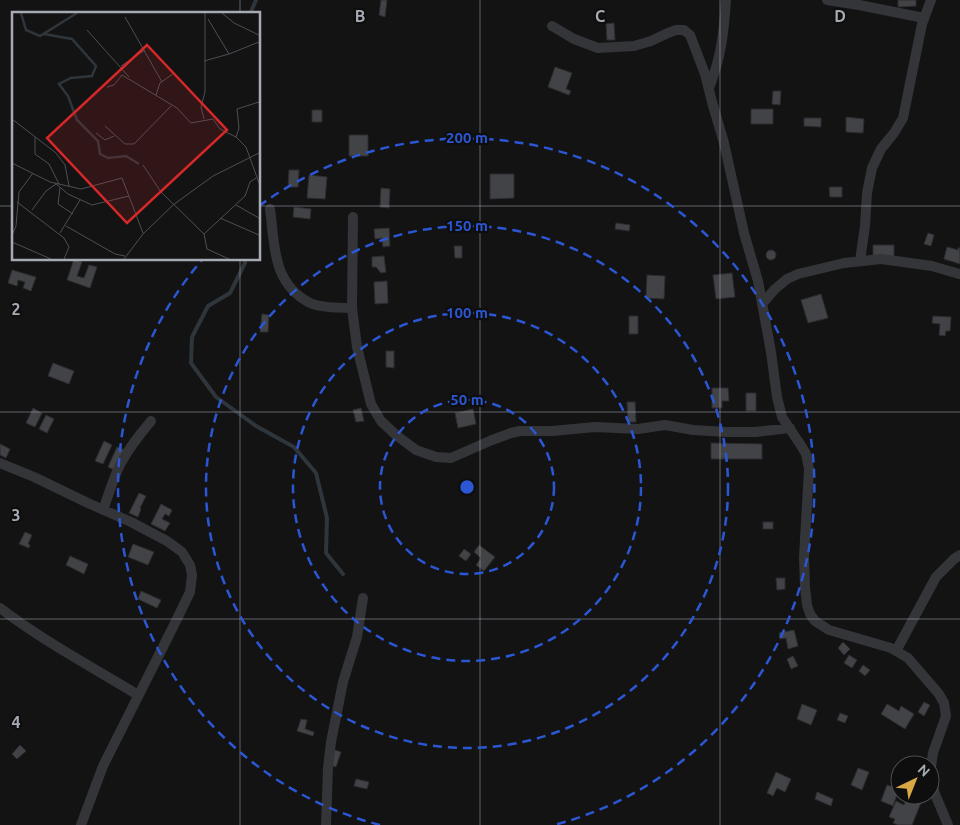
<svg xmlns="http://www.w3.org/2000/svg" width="960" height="825" viewBox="0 0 960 825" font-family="Ubuntu,sans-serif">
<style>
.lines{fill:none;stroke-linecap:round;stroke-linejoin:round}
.stream{stroke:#2e353b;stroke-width:4}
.building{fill:#424347;stroke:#2d2d30}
.street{stroke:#343539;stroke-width:10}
.grid{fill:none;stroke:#a6aab3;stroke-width:1;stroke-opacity:0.55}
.ring{fill:none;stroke:#2b57d4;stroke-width:2.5;stroke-dasharray:9 6}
.inset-river{fill:none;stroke:#2e353b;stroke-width:2.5}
.inset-road{fill:none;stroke:#4e4f54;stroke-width:1}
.view{fill:#d62828;fill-opacity:0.15;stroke:#d62828;stroke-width:2.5}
.inset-edge{fill:none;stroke:#a6aab3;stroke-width:2.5}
.grid-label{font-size:16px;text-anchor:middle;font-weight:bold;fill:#a6aab3;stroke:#0e0e0f;stroke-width:4.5;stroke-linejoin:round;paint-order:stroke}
.centre{fill:#2b57d4;stroke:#0e0e0f;stroke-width:2.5}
.ring-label{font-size:15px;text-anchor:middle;font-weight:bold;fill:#2b57d4;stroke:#0e0e0f;stroke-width:4.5;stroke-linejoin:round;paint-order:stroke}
</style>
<rect width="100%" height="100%" fill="#131314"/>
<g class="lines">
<path class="stream" d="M250,14l6,-14
M245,259v4l-15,30 -22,13 -16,31 -1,26 25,34 40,29 38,21 22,26 11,45 -1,35 17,21"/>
</g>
<path class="building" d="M381,0h6l-2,17 -6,-2z
M898,0h18v6l-18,1z
M614,23l1,17h-8l-1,-16z
M555,67l17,6 -6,16 5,2 -2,4 -21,-8z
M773,91h8l-1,14 -8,-1z
M751,109h22v15h-22z
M312,110h10v12h-10z
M846,117l18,2 -1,14 -17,-1z
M804,118h17v9l-17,-1z
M349,135h19v21h-19z
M289,170h10l-1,17h-10z
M490,174h24v24l-24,1z
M309,175l18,2 -2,22 -18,-1z
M829,187h13v10h-12z
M381,188l9,1 -1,19 -9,-1z
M294,207l17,2 -1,10 -17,-2z
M616,223l14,2 -1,6 -14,-2z
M389,228l1,18 -7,1 -1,-9 -7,1 -1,-10z
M928,233l6,2 -3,11 -7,-2z
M873,245h21v12l-21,-1z
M454,246h8v12h-7z
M947,247l11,3v-2h2v16l-16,-5z
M766 255a5 5 0 1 1 10 0a5 5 0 1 1-10 0Z
M384,256l2,16 -5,1 -5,-6h-4v-10z
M74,259l8,3 -5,14 7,2 5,-13 8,2 -7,21 -23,-8z
M12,270l24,7 -5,14 -8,-3 2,-6 -7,-2 -1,6 -9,-3z
M732,273l3,24 -19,2 -3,-24z
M647,275l18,1 -1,23 -18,-1z
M387,281l1,22 -13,1 -1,-22z
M821,294l7,24 -20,5 -7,-23z
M262,314l7,1 -1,17h-8z
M629,316h9v18h-9z
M933,316l18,1 -1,14h-4l-1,5 -6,-1 1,-11 -8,-1z
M386,351h8v17l-8,-1z
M53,363l21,8 -5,13 -21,-8z
M712,388h16l1,13h-7v7h-10z
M746,393h10v18h-10z
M627,402h8l1,20h-8z
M33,408l9,5 -7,14 -9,-4z
M361,408l3,13 -8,1 -3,-12z
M473,409l3,15 -18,4 -3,-15z
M46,415l8,4 -7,14 -8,-4z
M104,441l8,4 -9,19 -8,-3z
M711,443l51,1v15h-51z
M0,444l10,5 -4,9 -6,-3z
M117,447l8,3 -9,21 -8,-4z
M139,493l7,3 -6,12 1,1 -3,8 -9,-4z
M161,504l11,6 -3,6 -4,-2 -3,5 8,4 -5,8 -14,-7z
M763,522h10v7h-10z
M25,532l7,3 -4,9 2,1 -1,3 -10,-4z
M133,544l21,8 -6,13 -20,-8z
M479,545l16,12 -11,14 -8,-6 5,-7 -7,-6z
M464,549l7,5 -5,7 -7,-5z
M70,556l18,8 -4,10 -18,-9z
M776,578h9v11l-8,1z
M141,591l20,9 -4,8 -19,-9z
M794,630l4,16 -10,3 -2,-11 -6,1 -1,-6z
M843,642l7,7 -6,6 -6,-7z
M849,655l8,5 -5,8 -8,-5z
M793,656l5,10 -7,3 -4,-10z
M863,665l7,5 -5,6 -6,-5z
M924,702l6,3 -6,11 -6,-4z
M802,704l15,6 -6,15 -14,-6z
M887,704l12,7 2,-5 13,8 -9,15 -24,-15z
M840,713l8,3 -3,7 -8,-3z
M301,719l6,1 -2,9 9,3 -1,4 -16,-5z
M20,745l6,6 -9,8 -5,-5z
M335,750l6,2 -5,15 -6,-2z
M858,768l11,4 -7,18 -11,-5z
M776,772l15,7 -6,13 -8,-4 -4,8 -6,-3z
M356,779l13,3 -2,7 -13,-3z
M887,785l12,4 -6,17 -12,-5z
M817,792l16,7 -2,7 -16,-7z
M912,796l10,4 -10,25h-14l-5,-2 2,-4 -6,-2 7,-16 8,4 3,-8 4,1z"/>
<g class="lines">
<path class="street" d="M827,0l32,5 65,13
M552,26l22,13 24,9 36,-2 17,-5 17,-8 8,-3h8l6,5 15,39 7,28 12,41 20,90 14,48 13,71 6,45 5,20 20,30 4,7 3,15 -5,88 1,30 2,18 3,9 5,7 14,9 62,18 17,10 31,36 5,9 2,13 -13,37 -2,14 1,14 3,13 13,31
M709,88c12,-30 15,-56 17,-88
M270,209c5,37 2,74 40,94 11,5 30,5 42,5
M353,217l-1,91 5,39 14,57 10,17 15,14 20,15 20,7 15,1 41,-18 19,-7 9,-2h32l43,-4 43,2 27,-4 28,5 34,2h29l34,-4
M860,261l5,-35 2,-33 5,-25 9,-19 13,-16 9,-15 19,-94 9,-24
M762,304l13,-15 12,-10 11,-5 46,-11 37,-4 51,7 27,8
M0,463l34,14 56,27 41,18 36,19 15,11 8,13 2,10 -2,17 -16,33 -71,141 -22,59
M103,510c6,-16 10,-32 18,-47 8,-15 19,-29 30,-42
M0,608c43,33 92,59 138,87
M896,651l40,-74 18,-18 6,-4
M326,825l2,-57 3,-26 12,-60 14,-45 6,-39"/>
</g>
<path class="grid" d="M240,0v14M480,0v825M720,0v825M0,206h14M259,206h701M240,259v566M0,412h960M0,619h960"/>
<g class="ring">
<circle cx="467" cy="487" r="87"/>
<circle cx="467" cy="487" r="174"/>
<circle cx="467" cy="487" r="261"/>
<path d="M380 825A349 349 0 0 1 202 260M259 206A349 349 0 1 1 554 825"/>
</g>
<g transform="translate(12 12)">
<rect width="248" height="248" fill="#131314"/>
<path class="inset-river" d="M9,1l5,17 14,6 37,-23M32,22l28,5 24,27 -4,10 -21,2 -12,6 9,12 9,24 21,21 2,13 8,4 18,-2 13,8"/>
<path class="inset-road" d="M210,1l12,10 25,12M113,5l37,65M196,7l21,35 30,-12M75,18l42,47M192,49l25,-7M109,54l24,-16M95,75l7,-2 8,-10 55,33 14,15 22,-4 7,10 16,8 10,10 13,36M144,83l4,-12 14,-10M0,107l44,34 9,12 4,21M192,107l-3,-12 4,-15v-79M93,114l20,18h9l37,-38M84,121l9,7 9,-4M23,125v17l14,10 10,20M224,125l3,-9 -2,-19 22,-7M0,151l38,19 31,7 41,-11 21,55M131,153l18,27 43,42 3,15 22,10M43,171l13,11 24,11 37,-9M48,176l-2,16 15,10M5,190l47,36 5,9 -5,12M224,193l23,13M20,198l14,-19 10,-7M208,206l39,17M54,214l49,28 10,2M48,221l20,-33M192,222l41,-38 5,-14 6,-4M0,223l4,-9 3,-34 14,-19M0,230l39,17M112,247l19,-25 30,-29 40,-29 46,-23"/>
<path class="view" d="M135,33l80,85 -100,93 -80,-85z"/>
<rect width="248" height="248" class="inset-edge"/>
</g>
<g class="grid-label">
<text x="360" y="22">B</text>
<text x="600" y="22">C</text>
<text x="840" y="22">D</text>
<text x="16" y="315">2</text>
<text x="16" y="521">3</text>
<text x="16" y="728">4</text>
</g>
<circle cx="467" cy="487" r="8" class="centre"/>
<g class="ring-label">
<text x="467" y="143">200 m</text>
<text x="467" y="231">150 m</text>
<text x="467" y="318">100 m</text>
<text x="467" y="405">50 m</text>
</g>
<g transform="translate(915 780) rotate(43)"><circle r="24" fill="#0e0e0f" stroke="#4b4c51"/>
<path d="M0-4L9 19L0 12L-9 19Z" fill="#daa744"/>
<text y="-8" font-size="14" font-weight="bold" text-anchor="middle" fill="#a6aab3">N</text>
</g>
</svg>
